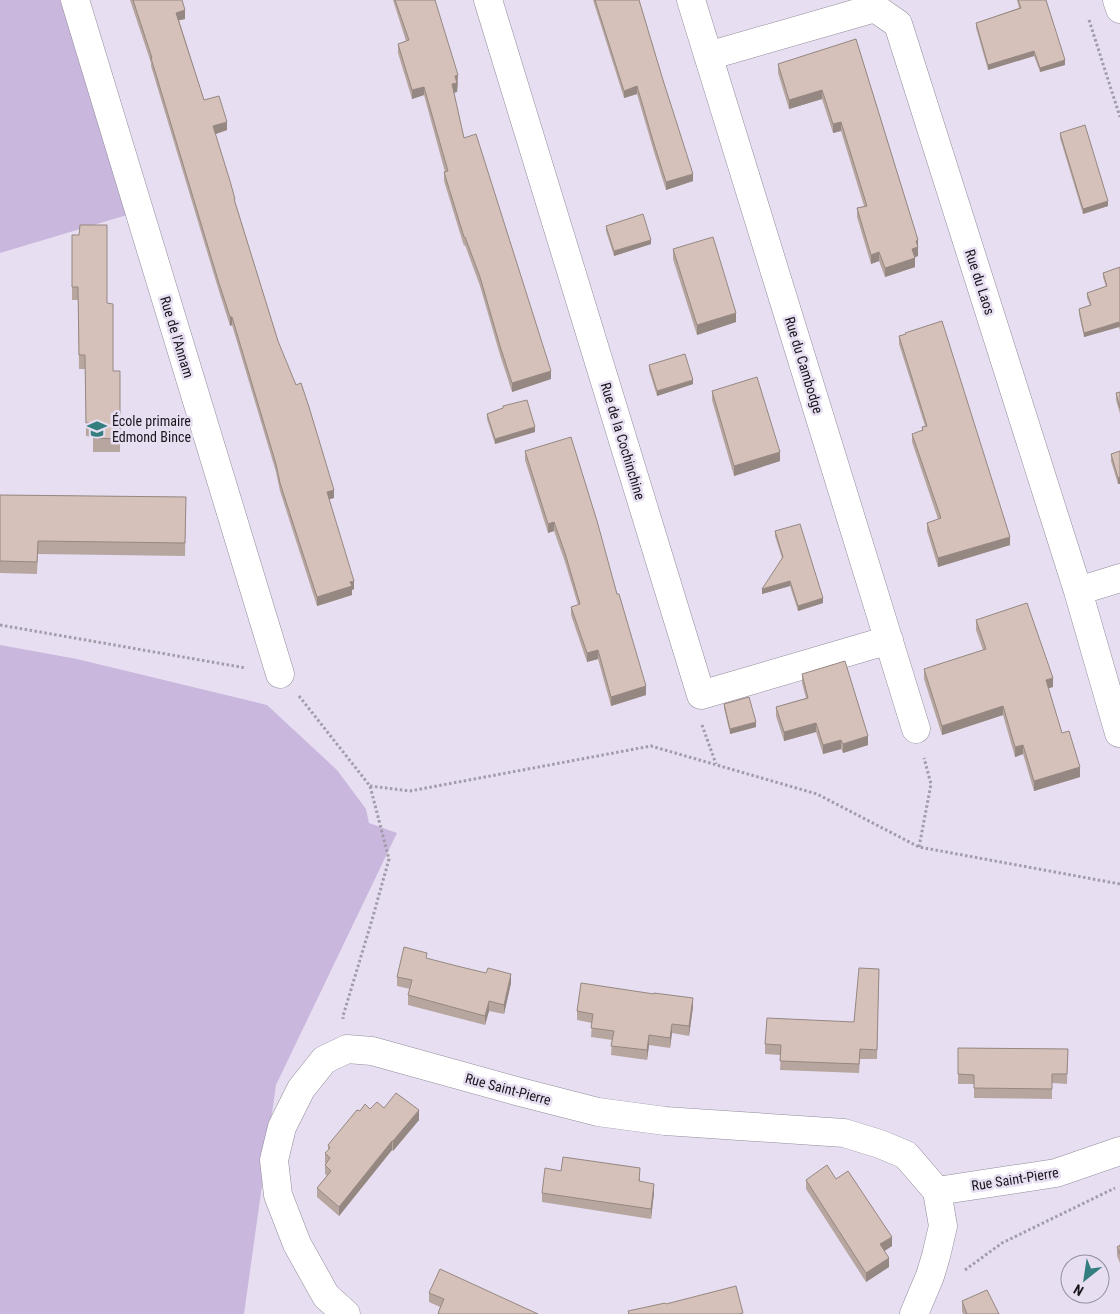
<svg xmlns="http://www.w3.org/2000/svg" width="1120" height="1314" viewBox="0 0 1120 1314" font-family="'Roboto Condensed',sans-serif">
<style>
.pitch{fill:#c9b7de}
.lines{fill:none;stroke-linecap:round;stroke-linejoin:round}
.street-casing{stroke:#928b9b;stroke-width:29}
.path{stroke:#a29caa;stroke-width:3;stroke-dasharray:2.5 2.5;stroke-linecap:butt}
.street{stroke:#fff;stroke-width:28}
.wall{fill:#b7a6a0}
.shaded-wall{fill:#958782}
.building{fill:#d5c1ba;stroke:#958782}
.labels{text-anchor:middle;stroke-width:5;stroke-linejoin:round;paint-order:stroke}
.street-label{font-size:14px;fill:#18161c;stroke:#e7dff1}
.poi-label{font-size:14px;fill:#18161c;stroke:#e7dff1;text-anchor:start}
</style>
<rect width="100%" height="100%" fill="#e7dff1"/>
<path class="pitch" d="M0,0h60l67,215 -127,38z
M0,645l77,14 190,46 70,65 29,39 3,14 28,10 -121,252 -32,229h-244z"/>
<g class="lines">
<defs>
<path id="street" d="M75,0l205,674
M488,0l213,695 188,-55
M691,0l225,729
M1117,0l3,9
M708,56l167,-48 23,16 180,567 41,142
M1078,591l42,-13
M937,1191l119,-18 64,-22
M346,1314l-20,-18 -29,-52 -19,-49 -4,-35 8,-33 19,-38 23,-29 23,-11 25,2 148,41 78,20 67,9 179,12 36,11 26,11 31,36 6,35 -7,30 -6,20 -16,38"/>
</defs>
<use href="#street" class="street-casing"/>
<path class="path" d="M1089,20l31,97
M0,625l246,43
M299,696l71,90 19,73 -17,61 -29,96v3
M702,725l14,39
M370,786l40,5 241,-45 166,48 102,53 201,37
M919,847l12,-63 -7,-26
M965,1270l37,-27 113,-55"/>
<use href="#street" class="street"/>
</g>
<path class="wall" d="M130,0h52l3,19 -6,1 25,80 23,30 -12,4 20,68 43,139 56,157 -5,1 25,90 -2,1v5l-35,11 -37,-115 -4,-19 -44,-147 -2,1 -12,-38 -67,-222v-3z
M393,0h42l23,84 -1,8 -3,1 10,45 87,241 -39,13 -12,-37 -20,-69 -15,-41 -1,1 -20,-65v-9h1l-21,-77 -12,4 -14,-46v-9l8,-3z
M593,0h46l54,181 -27,9 -12,-38 -17,-58 -13,4z
M1017,0h29l19,65 -25,7 -6,-16 -46,14 -12,-42v-5l43,-15z
M856,39l62,201v16l-3,1v10l-30,10 -6,-16 -8,3 -14,-47v-9l7,-2 -23,-75 -8,2 -11,-34 -33,10 -11,-36v-9z
M1060,133l48,73 -25,8 -23,-76z
M606,226l45,18 -37,12 -8,-25z
M72,235l35,68 6,68h7v81h-27v-15l-7,-1 -1,-67h-6l-1,-69h-6z
M673,249l63,73 -39,13 -24,-76z
M1120,267v64l-1,-4 -35,10 -5,-23v-5l11,-4 -3,-7v-5l19,-6 -3,-10v-4z
M899,336l111,209 -72,22 -11,-36v-8l11,-4 -26,-77v-8l10,-3v-4l3,-1 -26,-82z
M649,365l44,19 -36,12 -8,-26z
M712,391l68,70 -46,15 -22,-76z
M1120,392v22l-4,-14v-7z
M503,406l32,26 -40,12 -8,-25v-5l16,-6z
M525,451l92,143 29,101 -35,11 -13,-47 -11,3 -16,-47v-8l7,-2 -13,-43 -11,-31 -6,2 -23,-73z
M1120,451v33h-2l-7,-23v-7z
M0,495l186,2 -1,59 -147,-2 -1,20 -37,-1z
M775,531l48,72 -25,8 -8,-25 -28,8 20,-36 -7,-22z
M976,620l77,67 -5,1 14,45 18,44 -46,14 -11,-37 -8,3 -12,-42 -61,20 -18,-56v-10l59,-19 -7,-20z
M802,674l66,71 -25,8 -2,-4 -18,5 -7,-22 -32,9 -8,-25v-9l30,-9 -4,-15z
M724,704l32,23 -26,7 -6,-26z
M427,959l84,24 -7,31 -15,-3 -4,14 -77,-20v-10l2,-6 -13,-3v-9z
M879,969l-2,90h-17l-1,14 -79,-3 1,-15 -16,-1v-10l89,-22z
M693,1007l-4,29 -17,-3 -2,15 -21,-3 -2,15 -36,-5 1,-15 -21,-3 1,-14 -15,-3v-9z
M958,1048l110,1 -1,35 -15,-1v16l-78,-1v-14h-16z
M384,1108l35,12 -26,31 -1,-1 -53,66 -22,-19v-9l10,-12 -2,-2v-9l1,-2h-1v-10l3,-3v-5l42,-36z
M561,1171l79,7v3l14,12 -3,26 -109,-17v-9z
M836,1179l56,67 -8,5 5,16 -23,15 -60,-93v-9z
M1120,1245v18l-3,-7v-9z
M429,1293l109,21h-100l2,-7 -11,-5z
M962,1301l37,13h-36l-1,-3z"/>
<path class="shaded-wall" d="M185,10v9l-9,2v-8z
M1034,51v5l-46,14v-5z
M1065,60v5l-25,7v-4z
M458,75l-1,17 -5,1v-9l3,-8z
M637,86v8l-13,4v-7z
M424,87v8l-12,4v-9z
M822,90v9l-33,10v-9z
M227,122v8l-14,5v-9z
M841,122v9l-8,2v-9z
M693,174v7l-27,9v-8z
M1108,201v5l-25,8v-5z
M651,240v4l-37,12v-5z
M918,240v16l-6,2v-9l4,-8z
M879,252v9l-8,3v-9z
M915,258v9l-30,10v-9z
M736,313v9l-39,13v-10z
M230,317h2v8l-2,1z
M1119,322v5l-35,10v-4z
M551,371v8l-39,13v-9z
M693,380v4l-36,12v-5z
M535,427v5l-40,12v-5z
M780,452v9l-46,15v-10z
M1120,477v7h-2v-6z
M334,490v8l-7,2v-8z
M554,522v9l-6,2v-9z
M1010,537v8l-72,22v-9z
M354,581v8l-2,1v5l-35,11v-9z
M790,581v5l-28,8v-5z
M823,598v5l-25,8v-5z
M598,650v9l-11,3v-9z
M1053,678v9l-7,2v-9z
M646,686v9l-35,11v-9z
M1003,706v9l-61,20v-9z
M756,722v5l-26,7v-5z
M816,723v9l-32,9v-9z
M868,736v9l-25,8v-9z
M841,740v9l-18,5v-9z
M1023,745v9l-8,3v-10z
M1080,767v10l-46,14v-10z
M511,974v9l-7,31v-9z
M693,998v9l-4,29v-10z
M489,1001v10l-4,14v-9z
M672,1024v9l-2,15v-10z
M649,1035v10l-2,15v-10z
M419,1110v10l-26,31v-10z
M392,1141v9l-53,66v-9z
M654,1184v9l-3,26v-10z
M892,1237v9l-12,8v-10z
M889,1258v9l-23,15v-9z"/>
<path class="building" d="M133,0h49l3,10 -9,3 28,87 15,-4 8,26 -14,4 17,55 5,18h-1l44,142 18,44 5,-2 8,24 25,83 -7,2 27,89 -4,1 2,4 -35,11 -37,-114 -4,-19 -44,-147h-2l-12,-37 -67,-222h1z
M395,0h40l23,75 -3,1 2,7 -5,1 12,54 12,-4 75,237 -39,12 -12,-37 -20,-69 -15,-40h-1l-20,-65 4,-1 -24,-84 -12,3 -14,-46 11,-4z
M595,0h44l24,80 30,94 -27,8 -12,-38 -17,-58 -13,5z
M1018,0h28l19,60 -25,8 -6,-17 -46,14 -12,-42 45,-15z
M856,39l62,201 -2,1 2,6 -6,2 3,9 -30,10 -6,-16 -8,3 -14,-47 10,-2 -26,-84 -8,2 -11,-34 -33,10 -11,-36z
M1085,125l23,76 -25,8 -23,-76z
M643,214l8,26 -37,11 -8,-25z
M80,225h27v78l6,1v67h7v68l-27,-1v-15h-7l-1,-68h-6l-1,-68h-6v-52h7z
M713,237l23,76 -39,12 -24,-76z
M1120,267v60l-1,-5 -35,11 -5,-24 12,-4 -4,-12 20,-7 -4,-13z
M942,321l68,216 -72,21 -11,-35 14,-5 -29,-84 11,-4 -1,-3 5,-1 -28,-90 7,-2 -1,-1z
M685,354l8,26 -36,11 -8,-26z
M757,377l23,75 -46,14 -22,-75z
M1120,392v16l-4,-15z
M527,400l8,27 -40,12 -8,-25 16,-6v-2z
M571,437l26,84 20,73h2l27,92 -35,11 -13,-47 -11,3 -16,-46 9,-3 -15,-51 -11,-31 -6,2 -23,-73z
M1120,451v26l-2,1 -7,-24z
M0,495l186,2 -1,46 -147,-2 -1,21 -37,-1z
M800,524l23,74 -25,8 -8,-25 -28,8 21,-32 -8,-26z
M1027,603l26,75 -7,2 16,53 7,-2 11,36 -46,14 -11,-36 -8,2 -12,-41 -61,20 -18,-57 62,-20 -10,-29z
M845,661l23,75 -25,8 -2,-4 -18,5 -7,-22 -32,9 -8,-25 32,-9 -6,-24z
M749,697l7,25 -26,7 -6,-25z
M404,947l23,6 -1,5 31,8 29,7 2,-5 23,6 -7,31 -15,-4 -4,15 -77,-21 4,-15 -15,-3z
M859,968l20,1 -2,81 -17,-1 -1,15 -79,-3 1,-16 -16,-1 2,-26 87,4z
M581,983l73,11v-1l39,5 -4,28 -17,-2 -2,14 -21,-3 -2,15 -36,-4 3,-15 -23,-3 2,-14 -16,-3z
M958,1048l110,1 -1,25h-15v15l-78,-1v-13l-16,-1z
M396,1093l23,17 -26,31h-1l-53,66 -22,-19 14,-17 -6,-6 5,-7 -5,-5 5,-5 -2,-3 29,-35 3,1 5,-7 5,5 7,-7 7,6z
M563,1157l77,11 -1,13 15,3 -3,25 -109,-16 3,-25 16,3z
M827,1165l9,14 12,-8 44,66 -12,7 9,14 -23,15 -60,-93z
M1120,1245v9l-3,-7z
M440,1269l98,45h-98l-2,-1 6,-14 -15,-6z
M736,1286l7,27 -4,1h-110l-1,-3 37,-8 1,1z
M987,1290l12,24h-32l-5,-13z"/>
<defs>
<symbol id="school-bare" viewBox="-9 -9 18 18"><path d="M0-5L7-2L0 1L-7-2ZM-4 1L0 2.5L4 1V4Q0 6-4 4Z" fill="#357e7f" stroke="#e7dff1" stroke-width="2.5" paint-order="stroke"/></symbol>
</defs>
<g fill-rule="evenodd">
<use href="#school-bare" x="83" y="415" width="28" height="28"/>
</g>
<g class="labels">
<g class="street-label">
<text transform="translate(980 282) rotate(72)" y="5">Rue du Laos</text>
<text transform="translate(177 337) rotate(73)" y="5">Rue de l'Annam</text>
<text transform="translate(804 365) rotate(73)" y="5">Rue du Cambodge</text>
<text transform="translate(623 441) rotate(73)" y="5">Rue de la Cochinchine</text>
<text transform="translate(508 1089) rotate(15)" y="5">Rue Saint-Pierre</text>
<text transform="translate(1015 1179) rotate(-9)" y="5">Rue Saint-Pierre</text>
</g>
<g class="poi-label">
<text x="112" y="426">École primaire<tspan x="112" dy="16">Edmond Bince</tspan></text>
</g>
</g>
<g transform="translate(1085 1279) rotate(210)"><circle r="24" fill="#e7dff1" stroke="#948f9c"/>
<path d="M0-4L9 19L0 12L-9 19Z" fill="#357e7f"/>
<text y="-8" font-size="14" font-weight="bold" text-anchor="middle" fill="#18161c">N</text>
</g>
</svg>
